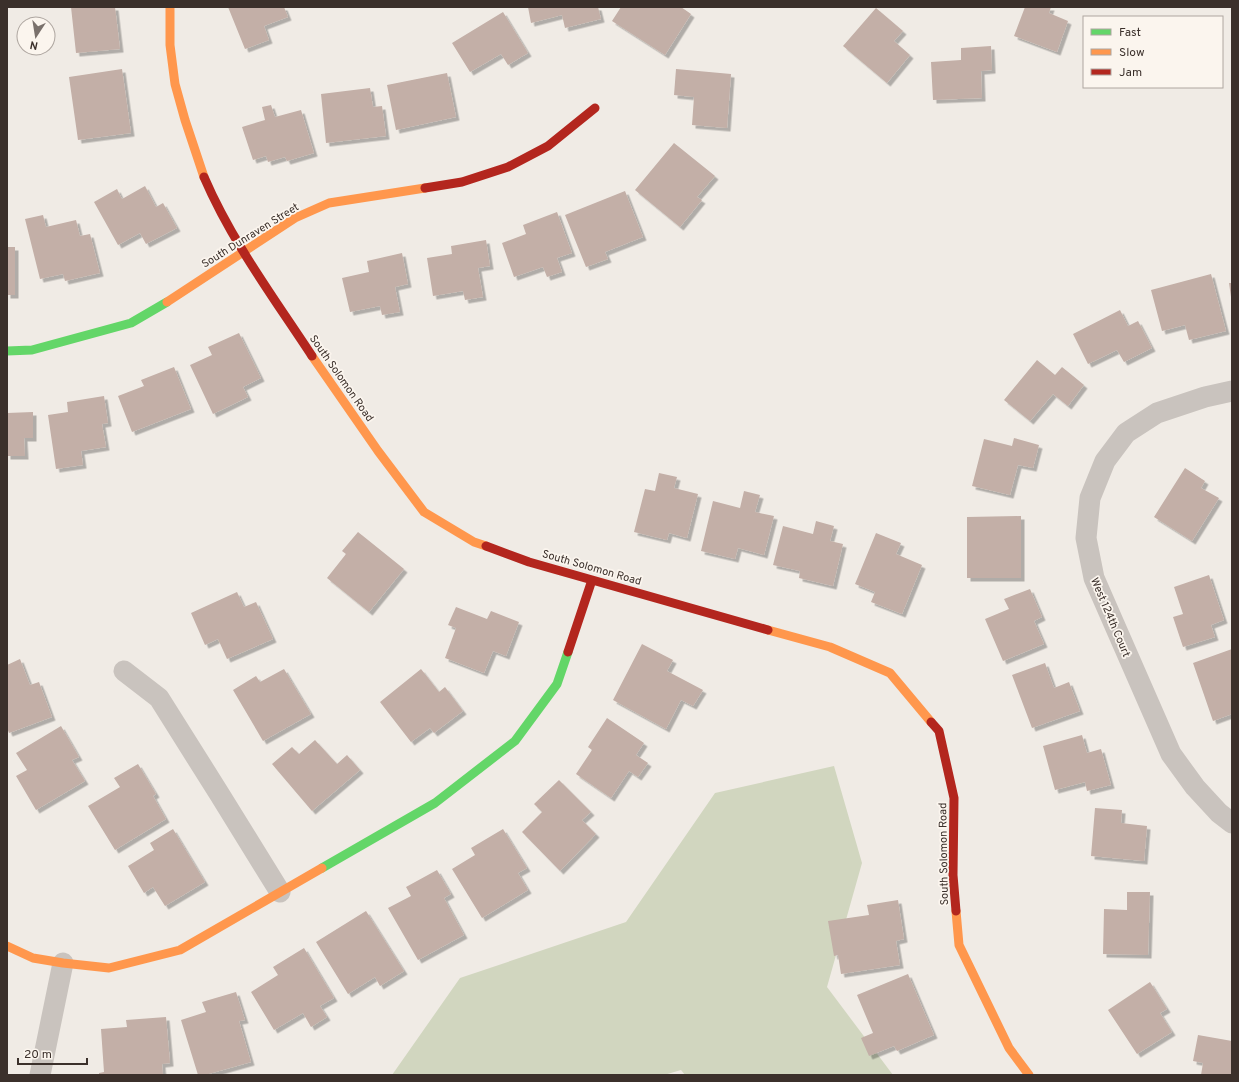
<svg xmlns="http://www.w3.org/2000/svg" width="1239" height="1082" viewBox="0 0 1239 1082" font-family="Overpass,sans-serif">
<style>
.green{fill:#d1d6bf}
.building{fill:#c3afa7;filter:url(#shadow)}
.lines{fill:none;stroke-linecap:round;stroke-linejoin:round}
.street{stroke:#c9c3be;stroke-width:21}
.fast{stroke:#63d668;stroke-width:9}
.slow{stroke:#ff974d;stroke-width:9}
.jam{stroke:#b3261e;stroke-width:9}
.labels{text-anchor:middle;stroke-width:3.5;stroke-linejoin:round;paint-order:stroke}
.street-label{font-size:11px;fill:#3b302b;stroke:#fbf5ee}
</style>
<defs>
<filter id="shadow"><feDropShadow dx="3.5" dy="3.5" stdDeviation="0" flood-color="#0004"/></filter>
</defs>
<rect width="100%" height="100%" fill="#f0ebe5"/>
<path class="green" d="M834,766l28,97 -35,124 66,88h-208l-4,-5 -17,5h-272l68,-97 166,-56 89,-129z"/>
<path class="building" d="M71,7h44l5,42 -44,4z
M228,7h56l4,10 -24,9 5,14 -24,9z
M528,7h70l3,12 -36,9 -3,-13 -31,8z
M621,7h60l10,7 -26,41 -53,-34z
M1025,7h26l-2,6 19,8 -11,31 -43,-16z
M876,8l27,23 -9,10 16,14 -23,28 -44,-37z
M503,12l25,41 -20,12 -7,-11 -31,18 -18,-29z
M991,46l1,24 -11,1 1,27 -49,2 -2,-38 30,-2v-12z
M122,69l9,64 -53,7 -9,-63z
M676,69l55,5 -4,54 -35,-3 2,-28 -20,-2z
M447,73l9,44 -60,13 -9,-45z
M370,88l3,19 9,-1 4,30 -60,7 -5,-49z
M271,105l4,12 26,-7 13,43 -27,8 -2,-4 -17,5 -2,-6 -13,4 -11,-33 23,-7 -3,-13z
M674,143l41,33 -18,21 5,3 -22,27 -45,-37z
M145,186l11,21 7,-4 14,25 -31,16 -6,-11 -22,12 -24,-43 23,-13 5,10z
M625,191l18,46 -38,15 3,7 -22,8 -21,-52z
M557,212l15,41 -15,5 5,14 -15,5 -4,-10 -29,10 -12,-34 24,-9 -3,-9z
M43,215l3,12 30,-7 4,16 10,-2 10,39 -35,8 -2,-7 -23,5 -15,-60z
M486,240l4,26 -12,2 5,29 -18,3 -2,-9 -30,5 -6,-38 25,-4 -1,-8z
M7,247h8v48h-8z
M402,253l6,31 -13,3 5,25 -18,3 -2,-9 -30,6 -8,-34 27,-6 -2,-11z
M1211,274l15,57 -37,9 -4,-15 -23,6 -11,-41z
M1229,283h3v14h-1z
M1120,310l8,16 10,-5 14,27 -28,14 -7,-12 -29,14 -15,-30z
M239,333l22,45 -18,9 5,10 -35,17 -23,-49 22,-10 -4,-8z
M1037,360l18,15 7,-8 22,18 -16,21 -15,-12 -23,27 -26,-21z
M174,367l17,42 -59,23 -14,-36 26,-10 -3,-6z
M104,396l4,27 -6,1 4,23 -25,4 2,14 -27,4 -8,-54 20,-3 -1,-10z
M33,412v26h-9l1,18h-18v-43z
M1014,438l25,7 -6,23 -15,-3 -8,30 -38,-9 12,-47 28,7z
M1185,468l20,13 -4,7 18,10 -27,43 -38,-24z
M659,473l18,4 -3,11 24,6 -11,44 -18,-5 -2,7 -33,-8 11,-43 10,2z
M744,491l16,4 -5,17 19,4 -10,39 -26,-7 -3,11 -34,-8 12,-50 27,7z
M1021,516v62h-54v-61z
M816,521l18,5 -4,15 13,3 -10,42 -34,-8 1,-7 -27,-6 10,-39 30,8z
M358,532l46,37 -35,43 -42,-34 19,-24 -4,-3z
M876,533l25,10 -5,11 26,11 -20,49 -31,-12 4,-10 -20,-8z
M1209,575l15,45 -13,5 4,12 -32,10 -10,-30 10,-3 -9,-27z
M1030,589l12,28 -8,4 10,23 -41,17 -18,-42 24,-10 -5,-10z
M237,592l7,15 12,-5 17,37 -46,20 -9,-20 -13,6 -14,-32z
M456,607l31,12 4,-8 28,11 -13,34 -13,-5 -9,22 -39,-15 11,-30 -8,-3z
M642,644l31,16 -6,11 36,19 -10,16 -12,-6 -15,29 -53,-29z
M1232,649v65l-19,7 -20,-58z
M20,659l10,26 9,-3 13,35 -43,16 -2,-5v-63z
M1045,663l9,25 15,-6 11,29 -48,17 -20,-53z
M284,669l27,45 -48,27 -30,-51 23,-14 4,6z
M421,669l18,23 6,-5 18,24 -29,22 -4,-5 -19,14 -31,-40z
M607,718l37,25 -8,12 12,8 -10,14 -9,-6 -18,27 -35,-24 16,-24 -4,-3z
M61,726l18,31 -7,3 13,21 -49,29 -20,-34 11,-6 -11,-17z
M1082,735l5,18 14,-4 10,36 -24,6 -2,-9 -30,8 -12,-44z
M315,740l22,24 10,-9 13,15 -48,41 -40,-47 20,-17 7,7z
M138,764l18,30 -3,2 13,23 -51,31 -27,-44 32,-19 -6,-9z
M559,780l32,32 -9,8 14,14 -36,37 -38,-39 20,-20 -8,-8z
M1095,808l27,2 -1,13 26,3 -3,35 -53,-5z
M173,829l32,53 -40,24 -12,-19 -9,6 -16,-27 26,-16 -4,-7z
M503,829l24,39 -9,5 10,17 -46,28 -30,-49 23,-14 -4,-7z
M437,870l14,24 -7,4 20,37 -46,25 -30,-52 23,-12 -5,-9z
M1127,892h23l-2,63 -45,-1 1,-45 23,1z
M898,900l6,39 -8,2 4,24 -59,9 -3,-19 -4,1 -6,-35 41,-6 -2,-10z
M366,911l38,60 -24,15 -5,-9 -27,17 -32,-52z
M304,948l30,50 -14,8 7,11 -16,10 -8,-14 -29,17 -23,-38 27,-17 -5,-8z
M908,974l26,61 -37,16 -3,-5 -25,10 -8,-18 12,-5 -16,-38z
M1150,982l17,27 -7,4 12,19 -35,22 -29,-44z
M236,992l9,28 -6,1 12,41 -46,13h-7l-17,-55 25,-8 -4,-10z
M166,1017l4,46 -8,1 1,11h-64v-2l5,-1 -3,-43 26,-2 -1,-7z
M1198,1035l34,6v34h-31l2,-12 -10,-2z"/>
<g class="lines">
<path class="street" d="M1232,391l-27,6 -48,16 -31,20 -21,28 -15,37 -4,40 8,40 77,176 24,33 24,26 13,10
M124,671l35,27 61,97 60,97
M40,1075l23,-112"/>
<path class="fast" d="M7,351l25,-1 99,-27 36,-21
M322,868l113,-65 80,-62 42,-57 11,-32"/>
<path class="slow" d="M170,7v38l5,39 10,36 19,57
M167,302l128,-84 34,-15 96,-15
M312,356l66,95 46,61 50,30 12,4
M768,630l62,17 60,26 41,49
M956,911l3,34 50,103 20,27
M7,946l26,12 30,5 46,5 71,-18 142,-82"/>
<path class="jam" d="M204,177c28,65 70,121 108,179
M425,188l37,-6 46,-15 40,-21 47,-38
M486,546l43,16 239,68
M568,652l24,-72
M931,722l8,9 15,67 -1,77 3,36"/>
</g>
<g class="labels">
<g class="street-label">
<text transform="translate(250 235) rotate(-32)" y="4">South Dunraven Street</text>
<text transform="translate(342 378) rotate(55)" y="4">South Solomon Road</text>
<text transform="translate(592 567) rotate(16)" y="4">South Solomon Road</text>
<text transform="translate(1111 617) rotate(67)" y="4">West 124th Court</text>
<text transform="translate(943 854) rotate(-91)" y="4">South Solomon Road</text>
</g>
</g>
<rect width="1239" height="1082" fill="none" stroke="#3b302b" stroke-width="16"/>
<rect x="1083" y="16" width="140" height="72" fill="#fbf5ee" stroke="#aea6a0"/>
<rect x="1091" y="29" width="20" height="6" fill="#63d668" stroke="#aea6a0"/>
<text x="1119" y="36" font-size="12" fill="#3b302b">Fast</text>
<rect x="1091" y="49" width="20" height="6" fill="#ff974d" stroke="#aea6a0"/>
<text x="1119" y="56" font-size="12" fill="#3b302b">Slow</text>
<rect x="1091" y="69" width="20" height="6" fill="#b3261e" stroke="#aea6a0"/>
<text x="1119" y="76" font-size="12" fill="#3b302b">Jam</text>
<g transform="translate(36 36) rotate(192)"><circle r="19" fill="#fbf5ee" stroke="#aea6a0"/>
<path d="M0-3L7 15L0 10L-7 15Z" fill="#7a716c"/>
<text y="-6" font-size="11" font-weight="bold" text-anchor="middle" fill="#3b302b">N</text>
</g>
<path d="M18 1058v6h69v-6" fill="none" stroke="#3b302b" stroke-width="2"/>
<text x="24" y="1058" font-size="12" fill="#3b302b" stroke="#fbf5ee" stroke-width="3" paint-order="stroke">20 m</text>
</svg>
